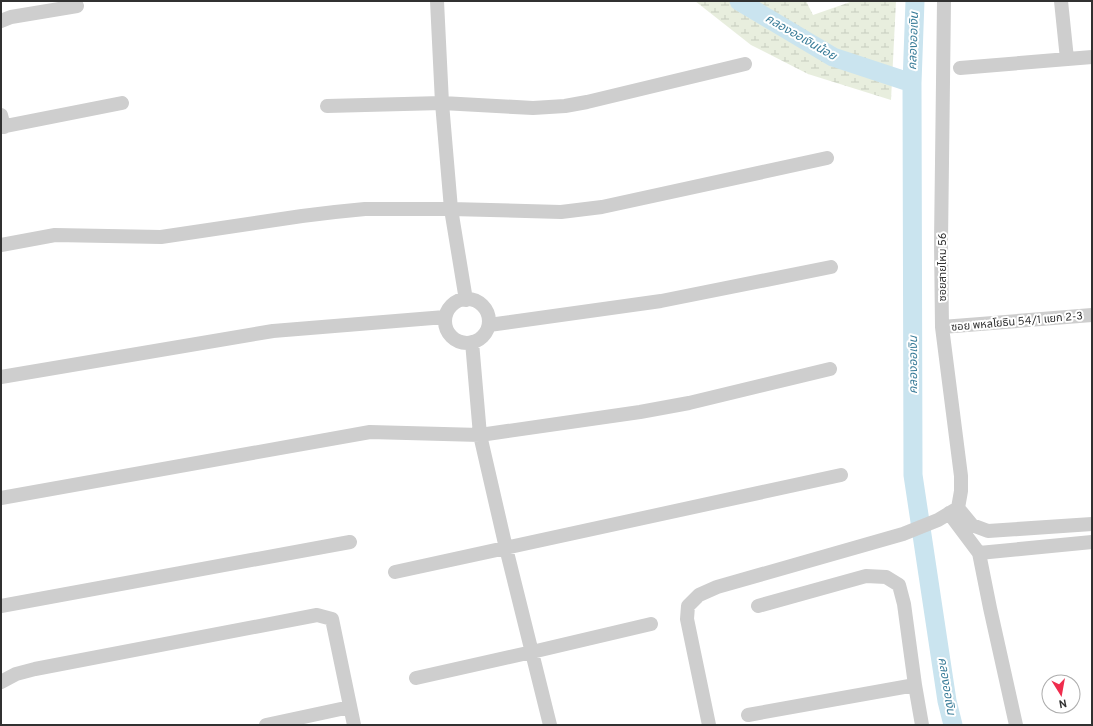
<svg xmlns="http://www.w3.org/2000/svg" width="1093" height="726" viewBox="0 0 1093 726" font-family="Overpass,'Noto Sans Thai',sans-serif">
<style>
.wetland{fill:url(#wetland-marsh)}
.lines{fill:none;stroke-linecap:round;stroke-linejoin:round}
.canal{stroke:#cae4ef;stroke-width:19}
.minor{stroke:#cecece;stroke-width:14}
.labels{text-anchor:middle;stroke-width:4;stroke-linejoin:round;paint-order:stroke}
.street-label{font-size:11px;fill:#313131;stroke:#fff}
.water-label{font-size:12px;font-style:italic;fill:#397c98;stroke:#fff}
</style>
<defs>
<pattern id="wetland-marsh" width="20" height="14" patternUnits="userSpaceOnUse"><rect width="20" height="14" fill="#e8eede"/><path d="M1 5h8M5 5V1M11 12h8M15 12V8" fill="none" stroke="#c7cdbf"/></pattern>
</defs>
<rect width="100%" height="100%" fill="#fff"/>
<path class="wetland" d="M695,1h111l7,14 40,-14h43l-5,99 -83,-26 -57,-29z"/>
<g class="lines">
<path class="canal" d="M739,1l94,56 79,26
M915,1l-3,82 1,392 34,226 6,24"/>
<path class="minor" d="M437,1l5,102 9,106 15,91
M1061,1l6,58
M1,21l10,-4 66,-11
M960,68l132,-11
M327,106l115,-3 91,5 32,-2 22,-4 158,-38
M1,115l3,12
M1,127l121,-24
M1,245l54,-10 106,2 141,-21 33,-4 30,-3h86l110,3 41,-5 225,-49
M445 321a22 22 0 1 1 44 0a22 22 0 1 1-44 0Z
M489,325l172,-24 170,-34
M942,327l150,-12
M472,342l8,93 26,113 44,177
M1,377l272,-46 172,-14
M1,498l369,-66 110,3 160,-23 49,-9 141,-34
M958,508l14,17 16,6 104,-7
M949,513l30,40 11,55 26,117
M979,553l113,-11
M395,572l446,-97
M1,606l349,-64
M758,606l108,-30 20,1 13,8 5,19 11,81 7,40
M416,678l116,-26 119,-28
M1,682l15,-8 19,-5 282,-54 15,4 22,106
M748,715l167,-30
M266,725l84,-18
M709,725l-22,-106 1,-13 11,-11 18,-8 186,-53 35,-14 20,-12 3,-17v-15l-19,-149 -1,-85 3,-241"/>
</g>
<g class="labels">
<g class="street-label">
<text transform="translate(942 267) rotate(-90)" y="4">ซอยสายไหม 56</text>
<text transform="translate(1017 321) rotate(-5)" y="4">ซอย พหลโยธิน 54/1 แยก 2-3</text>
</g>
<g class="water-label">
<text transform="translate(801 37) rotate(30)" y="4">คลองออเงินน้อย</text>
<text transform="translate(913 41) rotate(-88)" y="4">คลองออเงิน</text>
<text transform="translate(913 365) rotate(-90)" y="4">คลองออเงิน</text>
<text transform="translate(947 686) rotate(81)" y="4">คลองออเงิน</text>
</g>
</g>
<rect width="1093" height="726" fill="none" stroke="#313131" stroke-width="4"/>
<g transform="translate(1061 694) rotate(169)"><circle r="19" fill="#ffffff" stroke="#adadad"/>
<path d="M0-3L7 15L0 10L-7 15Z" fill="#ef2c4d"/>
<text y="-6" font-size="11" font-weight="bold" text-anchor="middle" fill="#313131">N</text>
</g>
</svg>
